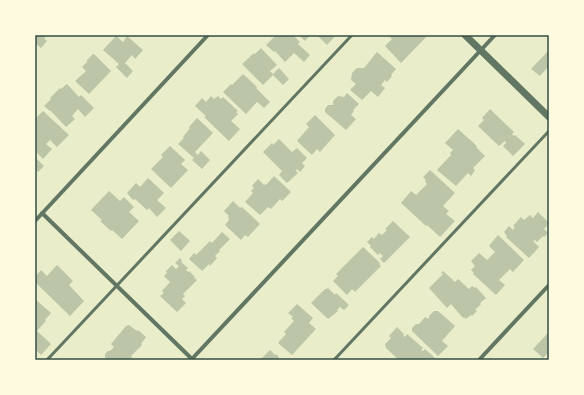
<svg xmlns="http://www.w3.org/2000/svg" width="584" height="395" viewBox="0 0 584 395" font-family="'PT Serif',serif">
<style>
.building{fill:#bcc5a7}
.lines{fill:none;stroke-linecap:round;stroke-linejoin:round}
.service{stroke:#617663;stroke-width:3}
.minor{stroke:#617663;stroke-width:4}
.tertiary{stroke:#617663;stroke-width:7}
.neatline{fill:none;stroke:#344e41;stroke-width:1.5}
</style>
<rect width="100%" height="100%" fill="#e9edc9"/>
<path class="building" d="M35,35h12l-3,3 3,3 -6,7 -6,-5z
M276,35h17l7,7 -2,2 12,11 -6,7 -10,-9 -9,9 -10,-11 -1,1 -8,-7z
M299,35h11l-5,6z
M317,35h19l-9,10z
M388,35h40l-27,28 -16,-17 7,-7z
M116,36l7,6 4,-6 16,14 -8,9 -3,-4 -7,8 8,8 -6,7 -11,-11 3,-3 -16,-14z
M261,48l16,17 -7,6 3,3 6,-6 10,11 -6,6 -10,-10 -10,10 -21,-21 12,-11 1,1z
M549,50v20l-2,-2 -7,8 -9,-7z
M377,52l19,17 -5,6 1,1 -5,6 -2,-2 -4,5 4,3 -7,9 -7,-6 -9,9 -12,-10 6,-6 -5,-4 1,-7 5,-5h7z
M94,54l17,17 -22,23 -14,-13 11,-10 -4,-4 5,-5v-2l5,-5z
M243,74l14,13 -1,1 14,14 -6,6 -7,-6 -11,12 -23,-22 8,-8 1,1z
M67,84l12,13 2,-2 13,13 -9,9 -7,-8 -6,7 3,3 -9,8 -15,-16h-1l-6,-5 7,-7 -1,-1 10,-10 1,1z
M347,93l12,11 -6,6 1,1 -3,4 5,4 -10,11 -21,-18v-3l3,-4h5v-4l5,-5 6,1z
M211,96l3,3 4,-3 3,3 2,-2 15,14 -2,1 2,2 -7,7 9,8 -11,12 -25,-24 2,-1 -11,-10 7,-8 4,4z
M490,109l24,23 -2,2 2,2 1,-1 10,9 -12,12 -10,-10 3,-3 -1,-2 -6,5 -21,-20 6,-6 -2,-2z
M43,111l26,24 -12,12 -7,-7 -4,4 6,5 -9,10 -8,-8v-32z
M315,115l20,20 -15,17 -3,-3 -5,6 -15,-14 12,-14 -3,-3z
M197,118l16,15 -18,19 3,3 3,-4 9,9 -8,9 -10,-9 2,-2 -16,-14 6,-6 -1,-1 7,-9 -1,-1z
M458,129l19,17 -1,1 9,9 -12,12 2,2 -4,6 -3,-3 -12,13 -19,-16 14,-15 -1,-2 3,-3 -8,-7z
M279,139l13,13 5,-4 10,10 -5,5 3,3 -5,6 -3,-3 -1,2 2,2 -11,10 -8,-8 3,-4 -19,-19 9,-9 1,2z
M170,146l15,14 -4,4 7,6 -17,18 -20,-19 12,-12 -2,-2z
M35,157l9,9 -6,6 -3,-3z
M430,170l25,23 -12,13 6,5 -3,3 9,7 -15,16 -13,-12 -1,1 -25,-23 10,-12 5,4 11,-11 -2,-3 1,-1 -3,-3z
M274,176l17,16 -9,9 -2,-2 -9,10 -3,-2 -8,8 -15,-13 8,-9 -2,-2 3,-3 -2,-2 6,-7 6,6 1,-1 1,1z
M148,178l16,15 -7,7 9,8 -9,9 -8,-9 -2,2 -12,-11 -2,1 -6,-7 9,-10 4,4z
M109,191l11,10 4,-4 10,10 -5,5 10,9 -17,18 -10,-9 -1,1 -11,-10 2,-1 -11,-10z
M233,201l7,7 2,-1 18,17 -12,13 -3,-2 -4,5 -16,-15 4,-5 -1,-3 1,-1 -5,-5z
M538,212l11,11 -5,6 4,4 -4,4 -1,-1 -6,6 -2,-2 -2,1 6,6 -10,11 -23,-21 1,-1 -3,-4 5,-6 4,4 2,-3 -2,-1 8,-9 3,3 6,-5 3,3z
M393,221l17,16 -26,26 -4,-4 3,-3 -3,-3 -2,2 -8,-8 1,-1 -4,-4 5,-5 2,2 5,-6 3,2 5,-5 -2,-1z
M179,231l11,10 -9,10 -11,-11z
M222,232l8,7 -11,11 1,1 -5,5 2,2 -7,8 -1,-2 -7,7 -13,-12 5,-6 2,2 14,-14 2,2z
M498,235l26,25 -11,12 -3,-3 -11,11 6,5 -9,10 -23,-21 1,-1 -3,-3 4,-4 -4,-5 8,-8 8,7 8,-8 -6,-6z
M363,247l17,16 -1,1 2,2 -26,26 -3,-3 -5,6 -14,-14 5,-5 -2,-2z
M180,258l2,3 -1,1 7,6 -2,2 2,2 1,-1 6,6 -1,1 3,2 -14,14 2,2 -3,3 4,4 -9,9 -17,-16 4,-3 -2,-2 8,-9 -6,-6 3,-3 -1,-2 6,-6 4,4 3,-3 -4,-3z
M57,265l16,16 -4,4 15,16 -14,15 -35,-34v-5l6,-7 6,6z
M443,271l12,11 3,-3 11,10 3,-3 3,2 1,-1 10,11 -6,5 1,1 -6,6 2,1 -5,5 -1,-1 -5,4 -2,-2 -1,1 -12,-14 -4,4 -18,-20 14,-14 -2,-1z
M328,288l7,7 1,-2 13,12 -5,5 -4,-3 -3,3 1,1 -10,8 -17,-16 14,-14h1z
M35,299l16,14 -6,7 1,1 -9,10 14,13 -10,11 -6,-6z
M297,304l16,14 -4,5 7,6 -24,26 -14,-12 8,-9 -2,-2 10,-11 -3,-3 2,-1 -5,-4z
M434,311h4l17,15 -13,15 6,5 -10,10 -26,-25v-3l4,-4h3l6,-7 4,2v-3z
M129,325l8,6 1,-1 8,7 -5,7 1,1 -11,11 1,1 -2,3h-23l-2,-3v-3l3,-3h2l4,-4 -3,-3 15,-18z
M397,327l7,7 -1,1 2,2 2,-3 16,14 -2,2 2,1 2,-2 10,9 -2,2h-34l-13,-12 -1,-4 6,-6 -2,-2z
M548,333h1v23l-2,-2 -4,4 -10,-9z
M270,350l5,5 1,-1 3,3 -1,2 1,1h-19z"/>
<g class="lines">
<path class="service" d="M47,360l305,-325
M334,360l215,-229"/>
<path class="minor" d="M42,213l151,147
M35,221l173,-186
M191,360l304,-325
M479,360l70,-75"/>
<path class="tertiary" d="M465,35l84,82"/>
</g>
<rect width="584" height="395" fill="none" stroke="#fefae0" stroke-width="72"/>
<rect x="36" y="36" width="512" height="323" class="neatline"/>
</svg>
